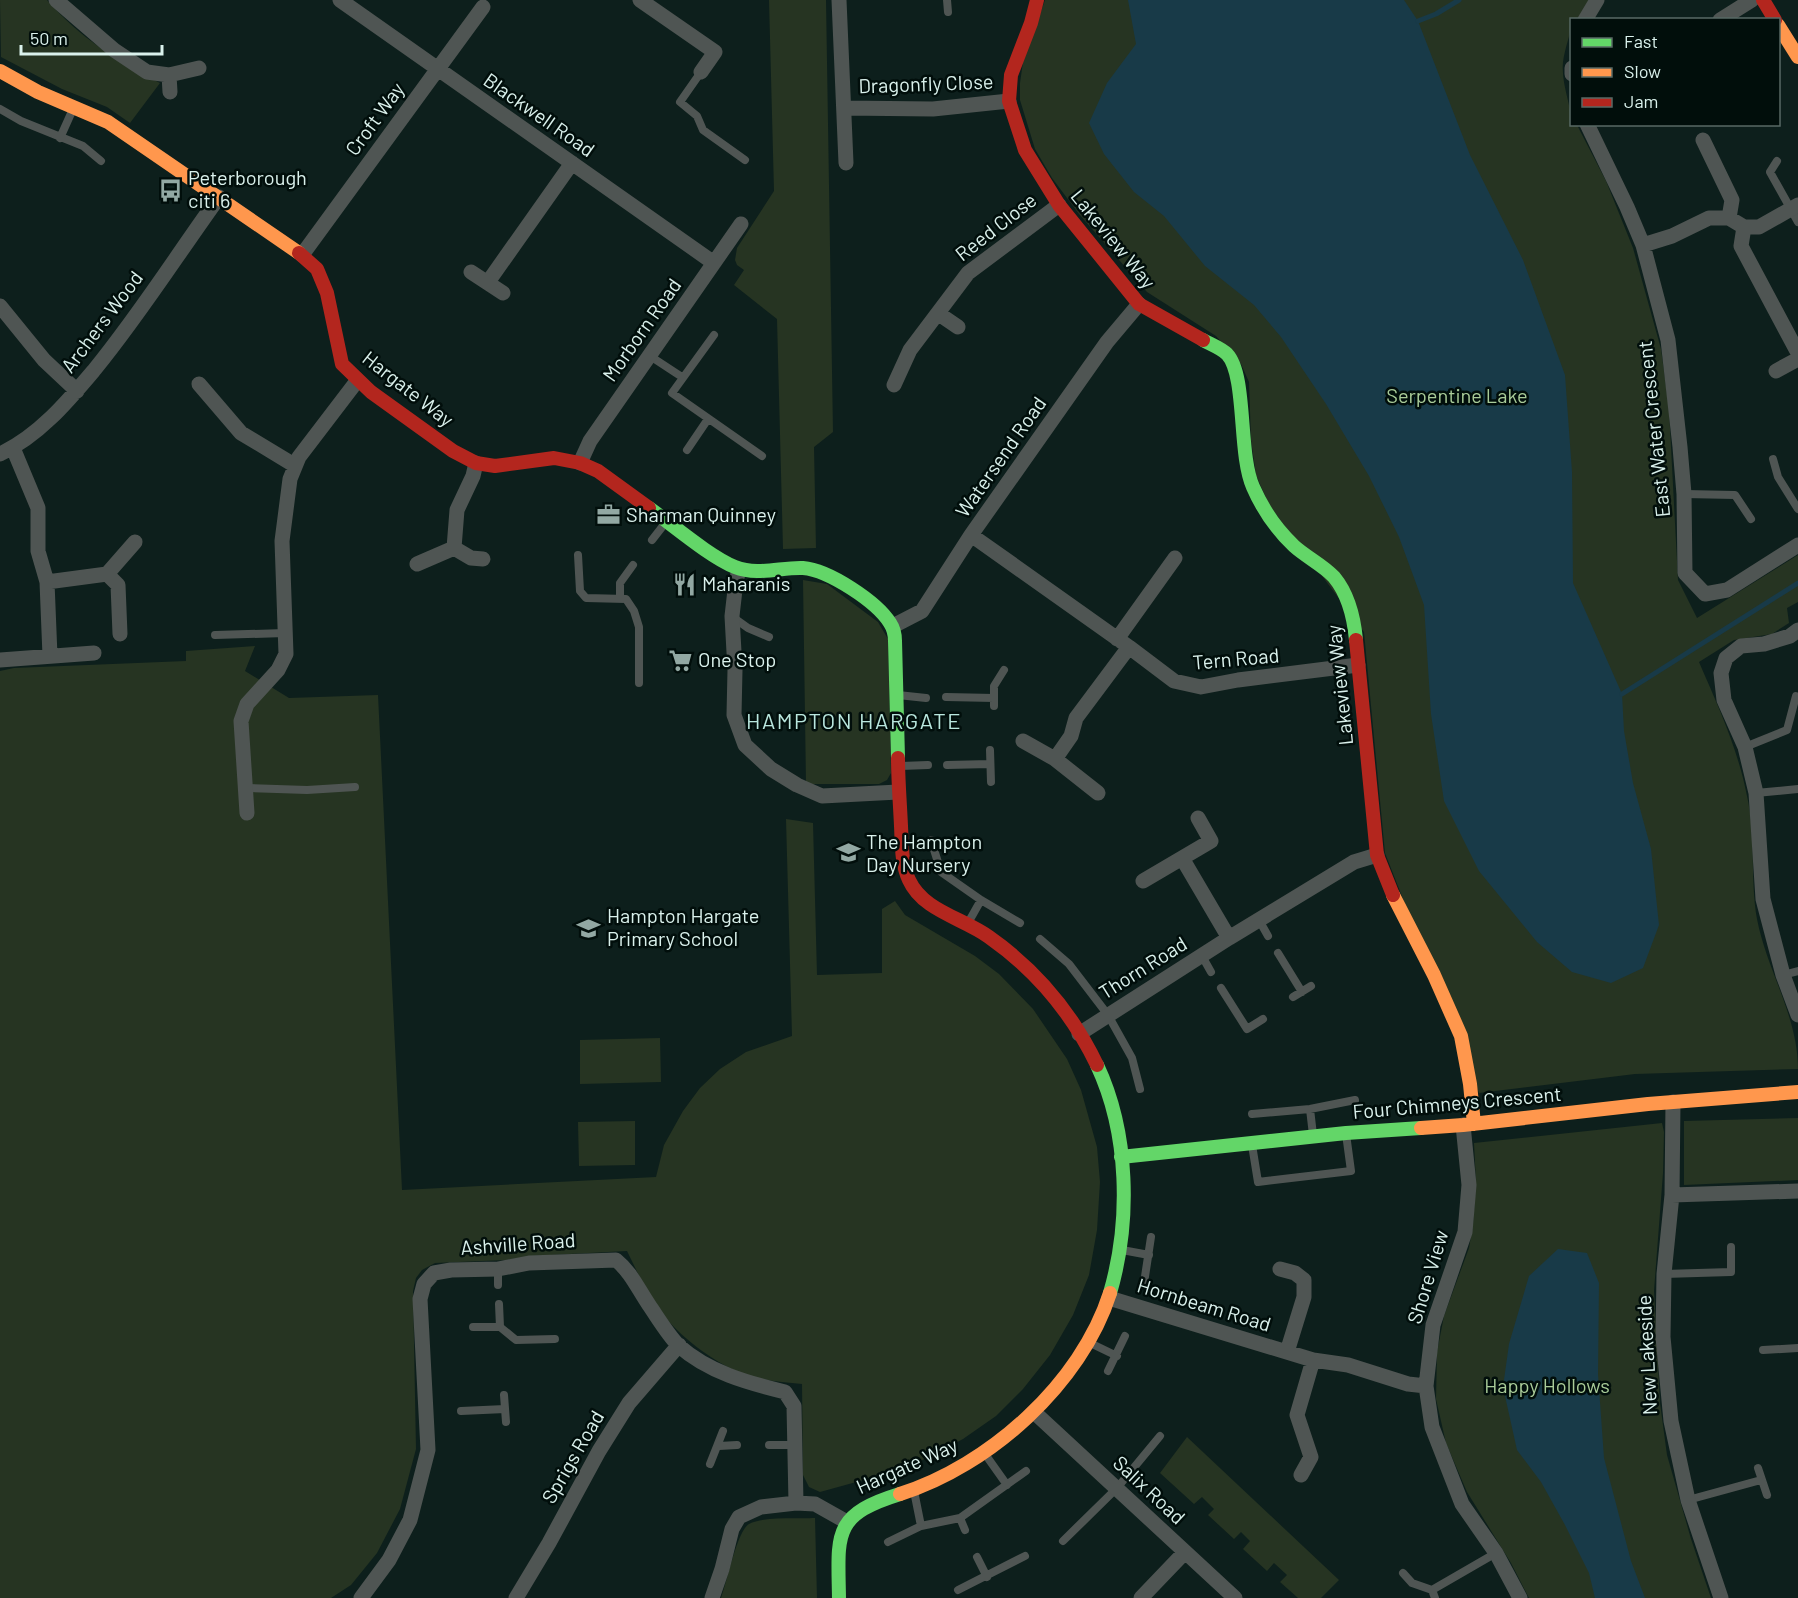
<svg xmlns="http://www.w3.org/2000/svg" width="1798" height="1598" viewBox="0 0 1798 1598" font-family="Barlow,sans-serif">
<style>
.green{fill:#263422}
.water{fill:#183a48}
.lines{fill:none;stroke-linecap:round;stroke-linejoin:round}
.stream{stroke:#183a48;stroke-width:5}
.lane{stroke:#4f5553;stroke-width:8}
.street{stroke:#4f5553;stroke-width:15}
.fast{stroke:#63d668;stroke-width:14}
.slow{stroke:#ff974d;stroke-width:14}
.jam{stroke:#b3261e;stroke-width:14}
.labels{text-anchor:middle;stroke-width:5;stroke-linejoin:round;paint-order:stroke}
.street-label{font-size:20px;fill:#daf1ec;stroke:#010e0b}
.poi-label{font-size:20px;fill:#daf1ec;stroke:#010e0b;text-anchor:start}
.park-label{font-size:20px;fill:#a9cc99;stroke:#010e0b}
.quarter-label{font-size:22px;letter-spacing:1.5px;fill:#b9e7de;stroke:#010e0b}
</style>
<rect width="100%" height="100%" fill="#0d1f1c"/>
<path class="green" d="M0,0h47c33,38 69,60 113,83l-30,40 -23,-16 -45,-18 -61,-32z
M769,0h57l7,432 -19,15 2,101 -33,1 -6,-230 -43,-34 10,-15 -7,-5 -2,-5 2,-12 37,-57z
M1045,0h544l-11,19 -6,1c-1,14 -7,27 -9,42 -2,22 8,42 9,62l5,1 29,56 27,67 28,101 8,60 9,171 19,38 101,-63v47l-11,6 2,15 -17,11 -38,6 -35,22c19,44 39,87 48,134 9,40 3,83 10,123 10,52 41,97 41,150l-163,5 -156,19 -94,-240 -21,-221 -95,-127 -13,-30 -5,-35 -2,-58 -8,-18 -25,-28 -69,-44 -68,-78 -27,-36 -17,-29 -15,-49v-17l3,-21z
M803,580l24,4 51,38 10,17 3,134 -4,7 -8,4h-73z
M255,646l-10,25 44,27 89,-3 24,495 254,-13 8,-32 19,-34 17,-23 20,-19 26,-17 46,-16 -6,-217 27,4 4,152 65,-2v-64l13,-8 10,14 70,41 24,18 34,35 34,50 14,31 16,57 3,35 -3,48 -8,45 -16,40 -23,40 -27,34 -27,27 -33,23 -56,29 -87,24 -11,-5 -6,-12 -1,-91c-19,-2 -37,-3 -55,-9 -30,-10 -63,-35 -83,-59 -16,-19 -26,-43 -37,-65l-96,5 -25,4 -71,3 -13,7 -6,8 -3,13 3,158 -16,60 -23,44 -26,32 -20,13h-331v-927l14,-3 172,-7v-10z
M660,1038l1,44 -81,2v-44z
M1798,1118v62l-114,5v-64z
M635,1121v44l-56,1 -1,-44z
M1662,1123l2,9 -1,41 -9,118 6,112 7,52 24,84 20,59h-182l-18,-35 -44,-71 -21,-49 -10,-44 1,-47 7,-36 25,-68 4,-23 3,-43 -2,-39z
M1187,1437l152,143 -18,18h-23l-18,-16 7,-7 -13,-12 -7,8 -24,-22 7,-8 -9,-9 -7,7 -26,-24 6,-6 -12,-12 -8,7 -34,-31z
M815,1518l2,80h-96c6,-16 16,-67 28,-74 15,-8 49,-5 66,-6z"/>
<path class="water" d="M1128,0h276l14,21 52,134 53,105 42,115 7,97 1,111 49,111 2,37 9,52 18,66 8,76 -16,43 -32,15 -39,-11 -35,-30 -58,-71 -35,-70 -13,-87 -7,-109 -25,-68 -30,-61 -43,-72 -45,-67 -27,-32 -49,-39 -41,-50 -30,-24 -30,-38 -15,-31 18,-40 29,-39z
M1558,1249l29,4 12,30 -1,91 6,84 27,103 14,37h-50l-6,-25 -24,-48 -24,-43 -24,-32 -14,-63 6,-43 20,-68z"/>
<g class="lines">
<path class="stream" d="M1418,21l18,-7 23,-14
M1622,694l176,-111"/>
<path class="lane" d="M947,0l1,12
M701,72l-21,30 17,14 6,14 42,30
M0,109l21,12 62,25 18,15
M60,138l13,-29
M1777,161l-7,11 28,50
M714,335l-42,58 90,63
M650,356l32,21
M687,450l21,-31
M1773,459l5,18 20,32
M1684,494l51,1 16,24
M652,540l14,-18
M578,555l2,36 6,7 40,1 8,12 5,16v56
M620,599v-16l13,-18
M734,618l14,10 21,9
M215,635l70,-2
M898,695l28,3
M946,697l48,1
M994,706v-20l10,-16
M1745,747l42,-17 9,-34
M990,750l1,32
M947,765l43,-1
M901,766l27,-1
M247,788l60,2 48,-3
M1756,793l42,-4
M931,840l10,32 40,28 39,23
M1259,920l9,16
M968,923l13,-23
M1040,939l29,25 39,51 24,43 8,31
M1278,953l24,39
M1202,956l9,16
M1783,975l15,-4
M1221,988l26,41 16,-10
M1293,997l18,-11
M1310,1109l3,26
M1252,1114l58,-5 45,-9
M1252,1145l6,37 93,-11 -5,-37
M1122,1250l27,5
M498,1269v16
M1664,1274l67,-2v-25
M1144,1283l7,-46
M499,1304l1,23
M473,1327h27l16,13 39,-1
M1088,1342l29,14
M1763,1350l35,-2
M1108,1371l17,-35
M504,1395l2,27
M461,1411l44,-2
M769,1445h26
M719,1446l18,-1
M985,1454l22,31
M710,1464l13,-33
M1758,1468l9,27
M914,1491l7,35
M1688,1500l73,-20
M960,1518l5,12
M1063,1541l54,-53 43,-52
M888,1542l33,-16 39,-8 66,-47
M977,1557l10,20
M1403,1573l9,10 20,7 3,8
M958,1590l67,-34
M1432,1590l64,-37"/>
<path class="street" d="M56,0l58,50 33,22 22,3 30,-7
M340,0l374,263
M640,0l75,52 -14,20
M839,0l7,163
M1585,20l12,-20
M1720,20l32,-20
M1572,68v6
M169,75l1,17
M844,108l89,1 76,-8
M1587,124l40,83 16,38 25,95 12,107 4,47 1,79 20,21 22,-4 71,-45
M1703,140l29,60 -3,18
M1744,227l-3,19 57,107
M1643,245l29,-9 37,-18h20l15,9h15l39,-22
M302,255l181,-248
M471,272l32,21
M488,282l84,-119
M0,306l44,54 33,31
M939,314l19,13
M1776,371l22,-12
M199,384l42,49 53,32
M894,385l16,-35 58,-77 91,-68
M13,448l25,60v43l9,31 3,74
M0,454c39,-18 68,-53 95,-85 45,-55 82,-114 124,-172
M580,463l10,-22 151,-217
M971,535l158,112 45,34 27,6 37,-7 120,-15
M454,548l17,10 12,1
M417,564l37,-16 3,-38 16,-34 3,-13
M739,570l-3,11 -4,35 3,54 -1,45 11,30 26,24 26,16 25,11 76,-4
M107,574l11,11 2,49
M47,582l60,-8 28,-32
M893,626l29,-15 49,-76 136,-193 32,-38
M1798,630l-8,6 -26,8 -23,2 -15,12 -5,15 3,27 21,47 11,46 7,106 20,76 15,40
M1117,639l58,-81
M0,660l94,-7
M1023,741l32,18 43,34
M1055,759l16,-23 5,-18 53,-71
M247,813l-6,-92 6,-17 31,-34 8,-16 -4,-113 8,-62 9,-22 58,-76
M1182,858l47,80
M1143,881l68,-40 -13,-23
M1079,1034l150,-96 125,-76 23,-7
M1673,1102l-1,93 -8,79 -1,63 8,84 17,79 33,98
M1463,1125l6,60 -4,47 -32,93 -7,61 6,41 30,77 34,49 24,45
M1672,1195l126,-4
M1280,1269l15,4 9,7v17l-17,55
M1109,1298l204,62 35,5 60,19 18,2
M1035,1413l200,185
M1301,1475l10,-18 -14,-42 16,-55
M361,1598l28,-38 21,-40 18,-70 -8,-151 4,-15 10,-11 17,-3 47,-1 31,-6 87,-3c15,12 22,29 33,45 9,13 19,30 30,41 29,26 69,37 106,46l9,14 2,97
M516,1598l33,-55 50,-92 30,-48 50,-58
M712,1598l10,-29 10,-40 7,-12 22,-10 35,-4 19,1 32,18
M1141,1598l44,-46"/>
<path class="fast" d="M1203,340c7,4 18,8 24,14 20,21 11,100 26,133 10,23 22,41 41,59 12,11 29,19 40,31 15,18 20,41 22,63
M649,508c24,17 61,49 86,59 23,9 46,0 68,1 26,2 74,34 87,55 4,6 5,12 5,18l3,117
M1097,1065c32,68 34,156 13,228
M1121,1157l225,-24 75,-5
M839,1598c-1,-64 -7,-83 61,-104"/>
<path class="slow" d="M1778,25l20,32
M0,71l38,21 70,30 191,131
M1393,895l41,80 27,61 9,48 4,40
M1421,1128l42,-3 185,-21 150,-12
M900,1494c89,-28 181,-110 210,-201"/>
<path class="jam" d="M1037,0l-6,23 -20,52 -2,26 16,49 34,55 80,99 64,36
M1763,0l12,20
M299,253l18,16 10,24 15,71 29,28 82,59 23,12 19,3 59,-8 26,5 18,8 51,37
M1356,640l21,215 16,40
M898,758c0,22 2,45 3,68 1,18 0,37 8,54 14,31 54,38 80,57 47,33 83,76 108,128"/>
</g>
<defs>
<symbol id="bus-bare" viewBox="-9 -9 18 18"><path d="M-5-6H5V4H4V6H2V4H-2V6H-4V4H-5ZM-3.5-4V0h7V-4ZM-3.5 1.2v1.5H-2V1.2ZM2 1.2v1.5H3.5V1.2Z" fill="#92a8a3" stroke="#010e0b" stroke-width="2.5" paint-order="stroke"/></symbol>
<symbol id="office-bare" viewBox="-9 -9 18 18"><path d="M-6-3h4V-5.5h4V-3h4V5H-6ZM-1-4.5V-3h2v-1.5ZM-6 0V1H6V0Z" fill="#92a8a3" stroke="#010e0b" stroke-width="2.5" paint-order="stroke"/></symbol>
<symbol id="restaurant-bare" viewBox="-9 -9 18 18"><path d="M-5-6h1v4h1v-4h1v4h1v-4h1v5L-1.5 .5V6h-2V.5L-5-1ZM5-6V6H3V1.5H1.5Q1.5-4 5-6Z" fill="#92a8a3" stroke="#010e0b" stroke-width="2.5" paint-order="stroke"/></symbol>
<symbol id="supermarket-bare" viewBox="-9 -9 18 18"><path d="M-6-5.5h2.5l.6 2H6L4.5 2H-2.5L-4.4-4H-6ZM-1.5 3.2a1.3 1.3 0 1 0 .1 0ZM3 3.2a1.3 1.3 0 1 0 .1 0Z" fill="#92a8a3" stroke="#010e0b" stroke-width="2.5" paint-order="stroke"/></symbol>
<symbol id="school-bare" viewBox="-9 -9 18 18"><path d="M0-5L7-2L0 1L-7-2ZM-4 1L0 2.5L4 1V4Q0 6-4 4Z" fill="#92a8a3" stroke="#010e0b" stroke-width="2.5" paint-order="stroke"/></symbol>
</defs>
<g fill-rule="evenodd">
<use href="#bus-bare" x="154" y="174" width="33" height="33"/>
<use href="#office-bare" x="592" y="498" width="33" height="33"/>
<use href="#restaurant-bare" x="668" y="568" width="33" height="33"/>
<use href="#supermarket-bare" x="664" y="644" width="33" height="33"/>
<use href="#school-bare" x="832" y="836" width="33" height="33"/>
<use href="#school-bare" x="572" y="912" width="33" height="33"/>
</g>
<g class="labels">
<g class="street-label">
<text transform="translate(926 84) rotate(-2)" y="7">Dragonfly Close</text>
<text transform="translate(539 115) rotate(35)" y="7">Blackwell Road</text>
<text transform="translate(375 119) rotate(-54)" y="7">Croft Way</text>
<text transform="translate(996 227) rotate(-38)" y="7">Reed Close</text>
<text transform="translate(1113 239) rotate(51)" y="7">Lakeview Way</text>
<text transform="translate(102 322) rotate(-53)" y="7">Archers Wood</text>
<text transform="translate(642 330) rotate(-55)" y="7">Morborn Road</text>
<text transform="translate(408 389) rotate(38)" y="7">Hargate Way</text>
<text transform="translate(1654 429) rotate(-96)" y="7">East Water Crescent</text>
<text transform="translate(1001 457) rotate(-55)" y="7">Watersend Road</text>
<text transform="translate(1236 659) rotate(-5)" y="7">Tern Road</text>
<text transform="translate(1340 685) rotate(-96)" y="7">Lakeview Way</text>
<text transform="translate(1143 968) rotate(-32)" y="7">Thorn Road</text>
<text transform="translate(1457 1103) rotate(-5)" y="7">Four Chimneys Crescent</text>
<text transform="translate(518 1244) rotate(-4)" y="7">Ashville Road</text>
<text transform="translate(1428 1277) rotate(-73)" y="7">Shore View</text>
<text transform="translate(1204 1305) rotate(17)" y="7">Hornbeam Road</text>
<text transform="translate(1647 1355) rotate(-93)" y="7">New Lakeside</text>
<text transform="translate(573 1457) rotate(-60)" y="7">Sprigs Road</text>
<text transform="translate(907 1466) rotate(-24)" y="7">Hargate Way</text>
<text transform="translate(1149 1490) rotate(43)" y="7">Salix Road</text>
</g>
<g class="poi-label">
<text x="188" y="185">Peterborough<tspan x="188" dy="23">citi 6</tspan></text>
<text x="626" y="522">Sharman Quinney</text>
<text x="702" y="591">Maharanis</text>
<text x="698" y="667">One Stop</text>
<text x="866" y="849">The Hampton<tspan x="866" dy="23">Day Nursery</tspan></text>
<text x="607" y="923">Hampton Hargate<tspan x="607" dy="23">Primary School</tspan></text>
</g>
<g class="park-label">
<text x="1457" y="403">Serpentine Lake</text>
<text x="1547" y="1393">Happy Hollows</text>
</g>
<g class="quarter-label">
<text x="854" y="729">HAMPTON HARGATE</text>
</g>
</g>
<rect x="1570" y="18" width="210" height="108" fill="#010e0b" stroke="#586965" stroke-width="1.5"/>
<rect x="1582" y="38" width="30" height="9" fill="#63d668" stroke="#586965" stroke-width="1.5"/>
<text x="1624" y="48" font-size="18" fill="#daf1ec">Fast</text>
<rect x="1582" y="68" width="30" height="9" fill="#ff974d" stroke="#586965" stroke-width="1.5"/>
<text x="1624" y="78" font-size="18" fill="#daf1ec">Slow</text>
<rect x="1582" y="98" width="30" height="9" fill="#b3261e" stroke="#586965" stroke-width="1.5"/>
<text x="1624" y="108" font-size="18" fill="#daf1ec">Jam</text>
<path d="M21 45v9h141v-9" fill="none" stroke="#daf1ec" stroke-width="3"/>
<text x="30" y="45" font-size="18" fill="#daf1ec" stroke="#010e0b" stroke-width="4.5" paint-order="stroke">50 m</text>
</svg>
